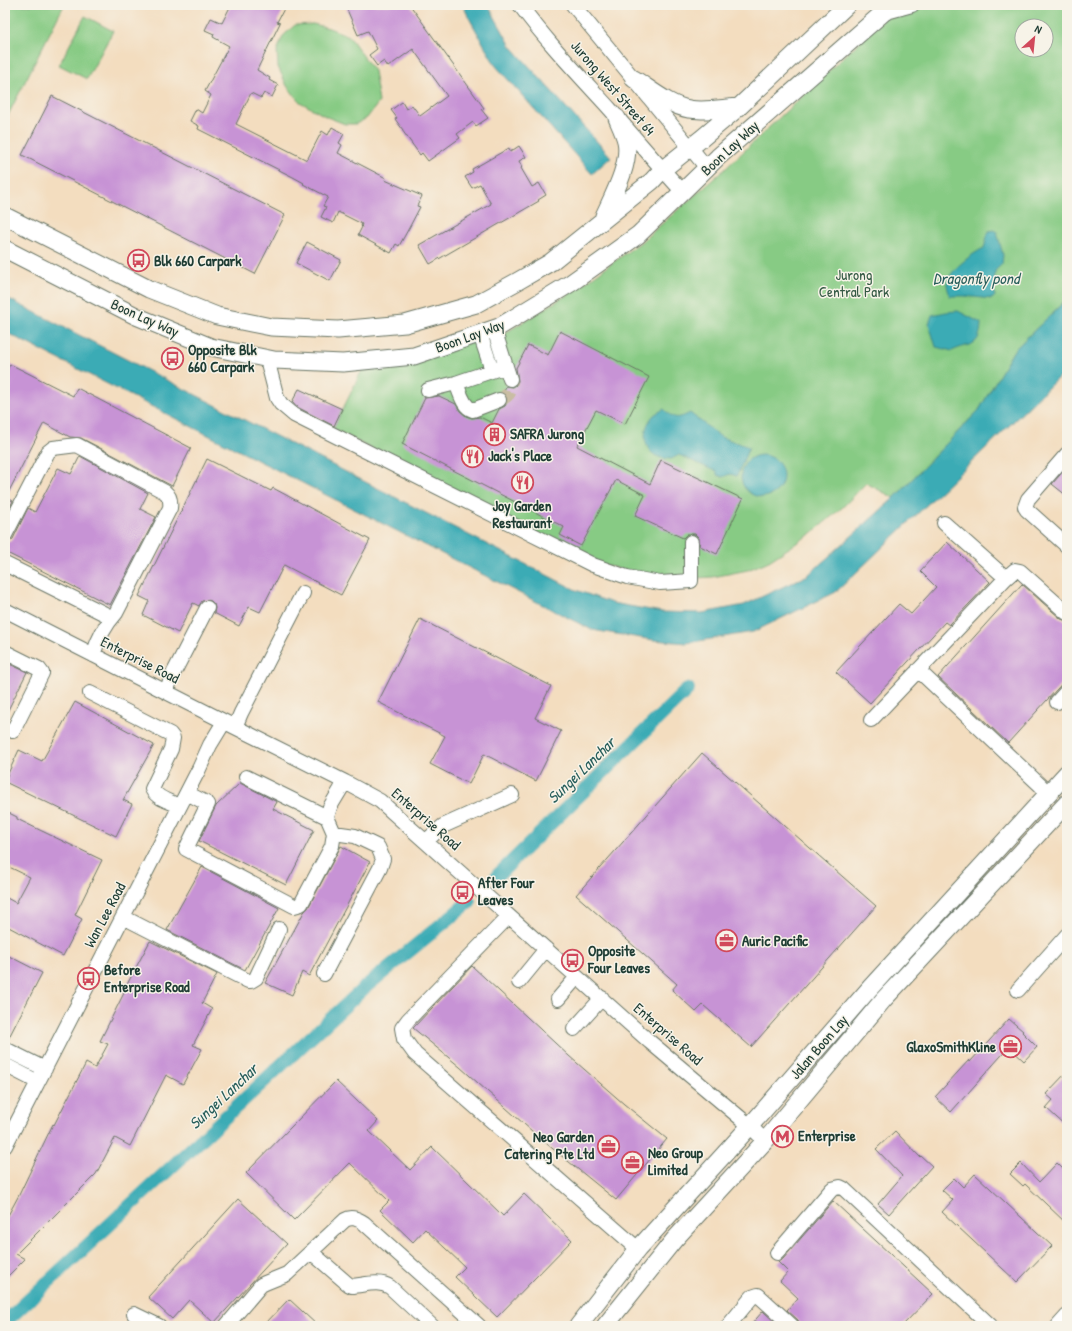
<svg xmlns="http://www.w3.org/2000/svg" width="1072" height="1331" viewBox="0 0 1072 1331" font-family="'Patrick Hand',sans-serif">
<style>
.green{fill:#87cb84;stroke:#53845c;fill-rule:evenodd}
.water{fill:#3aabb5;stroke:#2c7474}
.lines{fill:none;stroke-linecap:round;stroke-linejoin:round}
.canal{stroke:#3aabb5;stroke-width:14}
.building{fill:#c793d5}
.minor-tunnel{stroke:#c9bda3;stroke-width:14;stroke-dasharray:14 7;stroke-linecap:butt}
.minor-casing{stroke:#697565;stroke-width:16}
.major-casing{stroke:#697565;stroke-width:19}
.minor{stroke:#fff;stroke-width:14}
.major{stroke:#fff;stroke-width:17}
.labels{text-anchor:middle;stroke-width:3;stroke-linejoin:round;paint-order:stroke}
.street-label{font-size:15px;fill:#1f3d34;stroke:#f7f3e8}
.poi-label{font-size:15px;font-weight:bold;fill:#1f3d34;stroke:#f7f3e8;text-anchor:start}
.park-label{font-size:15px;fill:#345944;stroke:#f7f3e8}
.water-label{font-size:16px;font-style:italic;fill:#275e5b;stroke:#f7f3e8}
</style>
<rect width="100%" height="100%" fill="#f7f3e8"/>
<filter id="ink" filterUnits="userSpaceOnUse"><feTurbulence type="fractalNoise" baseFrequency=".025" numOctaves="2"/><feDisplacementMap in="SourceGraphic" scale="8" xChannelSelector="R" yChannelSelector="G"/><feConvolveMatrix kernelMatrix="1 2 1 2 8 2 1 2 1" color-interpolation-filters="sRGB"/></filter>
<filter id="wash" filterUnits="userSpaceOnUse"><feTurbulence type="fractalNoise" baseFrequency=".012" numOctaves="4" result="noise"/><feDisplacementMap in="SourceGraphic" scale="16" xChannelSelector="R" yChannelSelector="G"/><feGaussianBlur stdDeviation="0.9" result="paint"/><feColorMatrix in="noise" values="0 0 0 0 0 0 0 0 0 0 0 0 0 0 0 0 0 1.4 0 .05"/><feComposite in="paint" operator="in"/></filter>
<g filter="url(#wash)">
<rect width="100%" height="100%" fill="#f3ddbf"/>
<path class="green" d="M5,5h59l-59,116z
M930,5h137v294l-53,51 -35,60 -85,88 -28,-15 -23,24 -31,26 -43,28 -21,9 -35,7 -53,3 -66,-18 -261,-133 30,-61 139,-33 73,-45 66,-48 85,-74 160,-151zM1022,26h24v24h-24z
M85,16l28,15 -26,48 -28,-14z
M313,24l16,4 20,8 25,35 5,31 -12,16 -11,6h-11l-18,-7 -27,-15 -13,-16 -9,-19 -1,-16 6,-15 12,-11z"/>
<path class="water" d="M463,5h25l23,41 100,111 -19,17 -97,-109 -27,-49z
M993,230l4,2 6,23 -1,9 -7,7 -1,16 1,9 -3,3 -28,-3h-14c-1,-4 -3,-8 -3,-12 1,-13 26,-31 37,-36 2,-6 2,-11 5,-17z
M5,297l571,293 36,13 50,9 40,1 42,-8 64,-30 86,-77 85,-88 35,-60 53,-51v70l-58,57 -173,166 -83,40 -66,11 -34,-3 -61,-10 -587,-298z
M958,311l23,12c-1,26 -11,19 -29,28l-16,-4 -7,-23 3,-9 14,-3z
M664,409c10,11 14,10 26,4l31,24 28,10 -12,29 -7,-2 -7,3 -6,-2v-3l-38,-17c-2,1 -5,3 -8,4 -3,0 -7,-1 -9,-1 -21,-5 -21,-30 -8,-43 2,-2 7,-4 10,-6z
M741 476a21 21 0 1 1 42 0a21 21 0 1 1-42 0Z"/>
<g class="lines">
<path class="canal" d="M497,876l191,-187
M5,1322l359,-334 105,-86"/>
</g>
<g id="blocks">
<path class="building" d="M231,5h55l-9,17 3,1 -23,47 13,8 -1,2 9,5 -6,12 -8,-4 -3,5 -10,-5 -15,31 71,36 15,-29 6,4 4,-8 12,7 -5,9 3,2 -4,8 48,25 -1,2 37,16 -5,10 3,1 -11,21 -10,18 -3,-2 -5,9 -33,-18 4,-8 -1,-1 1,-2 -24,-12 -5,11 -12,-6 5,-10 -3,-1 5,-9 -25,-13 1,-1 -11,-6 -95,-48 1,-3 -9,-5 6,-12 6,4 9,-18 -6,-4 24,-45 -16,-9 1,-3 -9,-4 6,-12 11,5z
M345,5h65l74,103 -3,1 7,9 -12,8 -3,-4 -16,12 3,4 -32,23 -6,-8 -2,2 -18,-25h1l-8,-11 2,-1 -6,-8 11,-8 4,7 6,-4 8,11 27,-20 -34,-47 -25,18 -4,-6 -7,5 -8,-11 8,-6 -9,-18 -10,4z
M52,96l233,119 -30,59 -233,-119z
M519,146l7,11 -7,4 3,6 -1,1 11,19 7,-4 7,12 -8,5 1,1 -109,63 -11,-19 72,-41 -11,-20 -8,4 -7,-11 8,-5 -1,-3 11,-6 26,-15 1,4z
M307,242l34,18 -11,21 -34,-18z
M560,331l89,46 -24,47 -29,-14 -19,36 73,38 11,-24 82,39 -26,55 -17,-8 -1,-8 -4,-4h-8l-4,4 -48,-22 10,-21 -29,-15 -35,66 -21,-11 4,-8 -162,-83 23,-46 14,-2 17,8 4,7 6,5 6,2 8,-1 12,6 7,-14 6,-3 2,-4v-5l-4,-4 3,-7 7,1 3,-2 2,-4 -2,-13 12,-23 20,10z
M10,364l63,32 4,-8 114,60 -19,38 -91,-48 -11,-1 -26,-14 -38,74 7,4 -8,16v-143z
M299,389l43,20 -8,17 -35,-18 -7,-6z
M80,456l68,37 -8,16 16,8 -46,88 -105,-53v-9l4,-1 4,-3 15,-31 7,4 23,-44 13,6z
M207,459l64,32 2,-3 97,52 -29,55 -57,-30 -24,47 -11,-5 -10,19 -25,-13 1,-5 -1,-4 -3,-3 -4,-1 -5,1 -3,5 -6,-3 -15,30 -35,-18 6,-14 -10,-5z
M1067,467v29l-15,-12z
M947,542l43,40 -41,43 -4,-3 -75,81 -34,-31 63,-68 12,10 25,-27 -16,-16z
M1022,584l39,35 6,2v57l-59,65 -70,-66z
M420,619l131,67 -16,32 26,13 -25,50 -52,-27 -15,30 -39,-20 15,-28 -67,-34z
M5,662l22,10 -22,44z
M75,702l79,43 -31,55 9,4 -16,32 -111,-54v-2l14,-30 23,11z
M702,753l174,153 -125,141 -48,-42 -7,7 -24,-22 5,-6 -101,-89z
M240,783l37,19 -4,7 41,21 -28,55 -87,-44 17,-35z
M5,811l12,6v2l85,41 -27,55 7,4 -19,37 -58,-31v-28l11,6 14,-26 -25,-12z
M341,846l29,16 -61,114 -7,-4 -10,23 -27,-12 39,-71 4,-4z
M202,867l77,41 -34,62 -78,-40z
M150,941l67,33 -15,29 10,6 -19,36 9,4 -19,35 -17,-9 -36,71 -15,-8 -19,36 -80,80 9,5 -20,20v-58l14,-26 34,-71 1,1 32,-62 9,5 13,-24 -8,-3 24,-48 -1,-1z
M5,954l37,19 -35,68h-2z
M472,966l97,90 55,48 43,35 -51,61 -74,-60 -82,-73 -47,-39z
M1009,1019l14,12 -1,1 15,15 -13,14 -15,-14 -58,65 -16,-15 34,-37 1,2z
M1067,1072v55l-21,-19 7,-8 -7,-6z
M336,1081l42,40 -9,10 41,39 22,-23 71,69 21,-22 48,46 -75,77 -42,-40 10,-10 -40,-38 -12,13 -33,-32 9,-9 -39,-38 -56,57 -48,-47z
M895,1131l25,26 1,-1 11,10 -43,48 -11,-10 24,-28 -26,-27z
M1021,1163l18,19 18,-19 10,10v51l-42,-40 -2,2 -13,-12z
M975,1174l77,72 -35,36 -75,-70 11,-12 -11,-10 12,-12 9,9z
M238,1199l49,45 -73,79 -25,-23 -17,19 -24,-22z
M833,1201l100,93 -31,32h-102l-2,-6 -11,-10 11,-12 -18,-17 8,-9 -10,-10 5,-3z
M289,1299l29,27h-55z
M763,1311l16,15h-29z"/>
</g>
</g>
<g filter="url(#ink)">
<use href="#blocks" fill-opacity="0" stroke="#697565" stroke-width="1"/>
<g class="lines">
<path class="minor-tunnel" d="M499,400c10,-4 14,-10 11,-21"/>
<defs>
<path id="minor" d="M520,5c27,37 59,70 90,104 24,28 48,56 73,83
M573,5l134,163
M883,13l29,-8
M494,329l16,50
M480,334l12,36
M267,359l10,39 4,6 13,11 299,150 34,12 33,6 31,-2v-39
M456,383c4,9 7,24 17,27l26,-10
M428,390l28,-7 50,-17
M1067,454l-39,45 -3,8 2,3 40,36
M944,523l62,55
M5,535l43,-83 5,-4 24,-3 88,47c5,4 6,9 5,16l-54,105c-11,12 -18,26 -23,42
M5,564l104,52h3
M5,610l230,117 110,55 35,19 270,241 100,84 15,15
M5,652l34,17 3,4 -29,58
M918,670l123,116 7,9
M166,692l6,-16 35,-68
M90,693l80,41 3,4 -2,11 -19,40c5,10 19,13 28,17
M1057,702l10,-11
M871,720l135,-142 9,-8 5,1 47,42
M235,727l6,-14 62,-120
M246,777l81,40
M187,793l21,11 -22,45 108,57 7,-2 31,-58 2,-13 -7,-16 3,-10 15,-25
M426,841l17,-15 69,-31
M509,916l-101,104 -6,8 2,11 11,15 223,195
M123,917l125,64h3l5,-3 23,-49
M324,974l56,-106 3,-9 -5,-12 -23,-11 -21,-3
M519,982l27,-33
M1018,990l49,-55
M558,999l19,-22
M574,1029l28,-31
M5,1049l40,20
M5,1065l33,17
M5,1146l194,-377 11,-24 14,-23
M311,1252l37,32 4,2c13,-1 27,-6 38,1l42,39
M777,1253l55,-64 8,-2 4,2 147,137
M134,1314l25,12
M226,1326l35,-41 4,-2 22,-9 58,-54c7,-4 13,-1 19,3l115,103
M728,1326l24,-29 6,-2 34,31
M1058,1326l9,-10"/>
<path id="major" d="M634,79c16,10 36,27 55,30 16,3 33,-1 50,-2
M5,216l144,73 68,27 54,11 67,3 67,-6 71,-20 42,-23 33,-19 101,-81 10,-11 39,-31 38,-32 108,-102
M604,216c9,-20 27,-53 22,-75 -2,-8 -6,-16 -9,-23
M5,249l131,67 75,31 63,13 69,3 71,-7 85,-29 72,-44 67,-48 80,-78 174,-152
M578,1326l60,-77 112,-123 120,-138 197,-215
M605,1326l69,-86 91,-99 119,-142 183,-196"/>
</defs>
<use href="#minor" class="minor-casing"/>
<use href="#major" class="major-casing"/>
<use href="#minor" class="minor"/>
<use href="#major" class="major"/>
</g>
</g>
<defs>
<symbol id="bus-ring" viewBox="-11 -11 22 22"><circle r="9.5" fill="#f7f3e8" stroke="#d1495b" stroke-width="1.5"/><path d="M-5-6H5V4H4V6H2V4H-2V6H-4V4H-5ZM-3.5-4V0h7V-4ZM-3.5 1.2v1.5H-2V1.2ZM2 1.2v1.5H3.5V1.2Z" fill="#d1495b"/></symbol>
<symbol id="building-ring" viewBox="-11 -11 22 22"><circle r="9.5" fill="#f7f3e8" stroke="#d1495b" stroke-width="1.5"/><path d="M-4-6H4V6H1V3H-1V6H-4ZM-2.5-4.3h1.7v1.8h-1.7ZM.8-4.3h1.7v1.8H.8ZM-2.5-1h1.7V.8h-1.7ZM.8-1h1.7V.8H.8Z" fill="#d1495b"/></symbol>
<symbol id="restaurant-ring" viewBox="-11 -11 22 22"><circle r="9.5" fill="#f7f3e8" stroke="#d1495b" stroke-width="1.5"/><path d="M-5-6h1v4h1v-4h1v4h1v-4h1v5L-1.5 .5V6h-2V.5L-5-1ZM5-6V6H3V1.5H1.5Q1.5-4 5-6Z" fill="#d1495b"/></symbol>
<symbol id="office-ring" viewBox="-11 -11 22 22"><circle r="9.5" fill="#f7f3e8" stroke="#d1495b" stroke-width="1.5"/><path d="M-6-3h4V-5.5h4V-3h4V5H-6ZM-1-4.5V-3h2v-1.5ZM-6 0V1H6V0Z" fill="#d1495b"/></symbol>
<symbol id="metro-ring" viewBox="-11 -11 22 22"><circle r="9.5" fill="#f7f3e8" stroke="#d1495b" stroke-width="1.5"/><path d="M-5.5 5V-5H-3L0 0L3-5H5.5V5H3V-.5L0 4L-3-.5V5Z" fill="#d1495b"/></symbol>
</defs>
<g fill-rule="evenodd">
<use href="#bus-ring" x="126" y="248" width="25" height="25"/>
<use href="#bus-ring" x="160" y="346" width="25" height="25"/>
<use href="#building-ring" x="482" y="422" width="25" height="25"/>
<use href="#restaurant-ring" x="460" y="444" width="25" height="25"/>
<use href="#restaurant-ring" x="510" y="470" width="25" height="25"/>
<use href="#bus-ring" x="450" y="880" width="25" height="25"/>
<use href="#office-ring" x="714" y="928" width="25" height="25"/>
<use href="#bus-ring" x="560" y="948" width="25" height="25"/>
<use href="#bus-ring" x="76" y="966" width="25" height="25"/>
<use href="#office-ring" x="998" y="1034" width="25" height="25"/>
<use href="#metro-ring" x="770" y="1124" width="25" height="25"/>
<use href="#office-ring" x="596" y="1134" width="25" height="25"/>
<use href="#office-ring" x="620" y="1150" width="25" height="25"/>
</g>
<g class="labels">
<g class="street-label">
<text transform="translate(613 88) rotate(49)" y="5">Jurong West Street 64</text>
<text transform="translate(730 148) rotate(-43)" y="5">Boon Lay Way</text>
<text transform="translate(145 318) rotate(24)" y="5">Boon Lay Way</text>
<text transform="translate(470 336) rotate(-20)" y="5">Boon Lay Way</text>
<text transform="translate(140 660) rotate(27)" y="5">Enterprise Road</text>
<text transform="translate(426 819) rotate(41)" y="5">Enterprise Road</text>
<text transform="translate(105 915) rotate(-62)" y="5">Wan Lee Road</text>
<text transform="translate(668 1034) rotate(41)" y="5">Enterprise Road</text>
<text transform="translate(819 1047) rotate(-49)" y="5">Jalan Boon Lay</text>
</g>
<g class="poi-label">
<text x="154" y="266">Blk 660 Carpark</text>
<text x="188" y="355">Opposite Blk<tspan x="188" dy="17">660 Carpark</tspan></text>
<text x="510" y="439">SAFRA Jurong</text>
<text x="488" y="461">Jack's Place</text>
<text x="522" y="511" text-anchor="middle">Joy Garden<tspan x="522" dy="17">Restaurant</tspan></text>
<text x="478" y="888">After Four<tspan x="478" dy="17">Leaves</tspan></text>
<text x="742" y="946">Auric Pacific</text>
<text x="588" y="956">Opposite<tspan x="588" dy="17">Four Leaves</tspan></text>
<text x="104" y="975">Before<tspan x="104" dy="17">Enterprise Road</tspan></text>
<text x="996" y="1052" text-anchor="end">GlaxoSmithKline</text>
<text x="798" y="1141">Enterprise</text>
<text x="594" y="1142" text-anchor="end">Neo Garden<tspan x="594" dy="17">Catering Pte Ltd</tspan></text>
<text x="648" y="1158">Neo Group<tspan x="648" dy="17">Limited</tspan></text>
</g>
<g class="park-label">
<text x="854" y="280">Jurong<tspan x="854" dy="17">Central Park</tspan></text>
</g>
<g class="water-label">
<text x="976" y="284">Dragonfly pond</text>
<text transform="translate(581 770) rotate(-44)" y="6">Sungei Lanchar</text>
<text transform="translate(223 1096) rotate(-43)" y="6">Sungei Lanchar</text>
</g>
</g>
<rect width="1072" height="1331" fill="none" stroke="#f7f3e8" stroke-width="20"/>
<g transform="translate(1034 38) rotate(27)"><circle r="19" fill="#f7f3e8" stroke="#a1aaa0"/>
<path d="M0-3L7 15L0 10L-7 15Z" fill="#d1495b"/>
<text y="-6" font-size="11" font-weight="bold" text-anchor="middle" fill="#1f3d34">N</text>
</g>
</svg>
